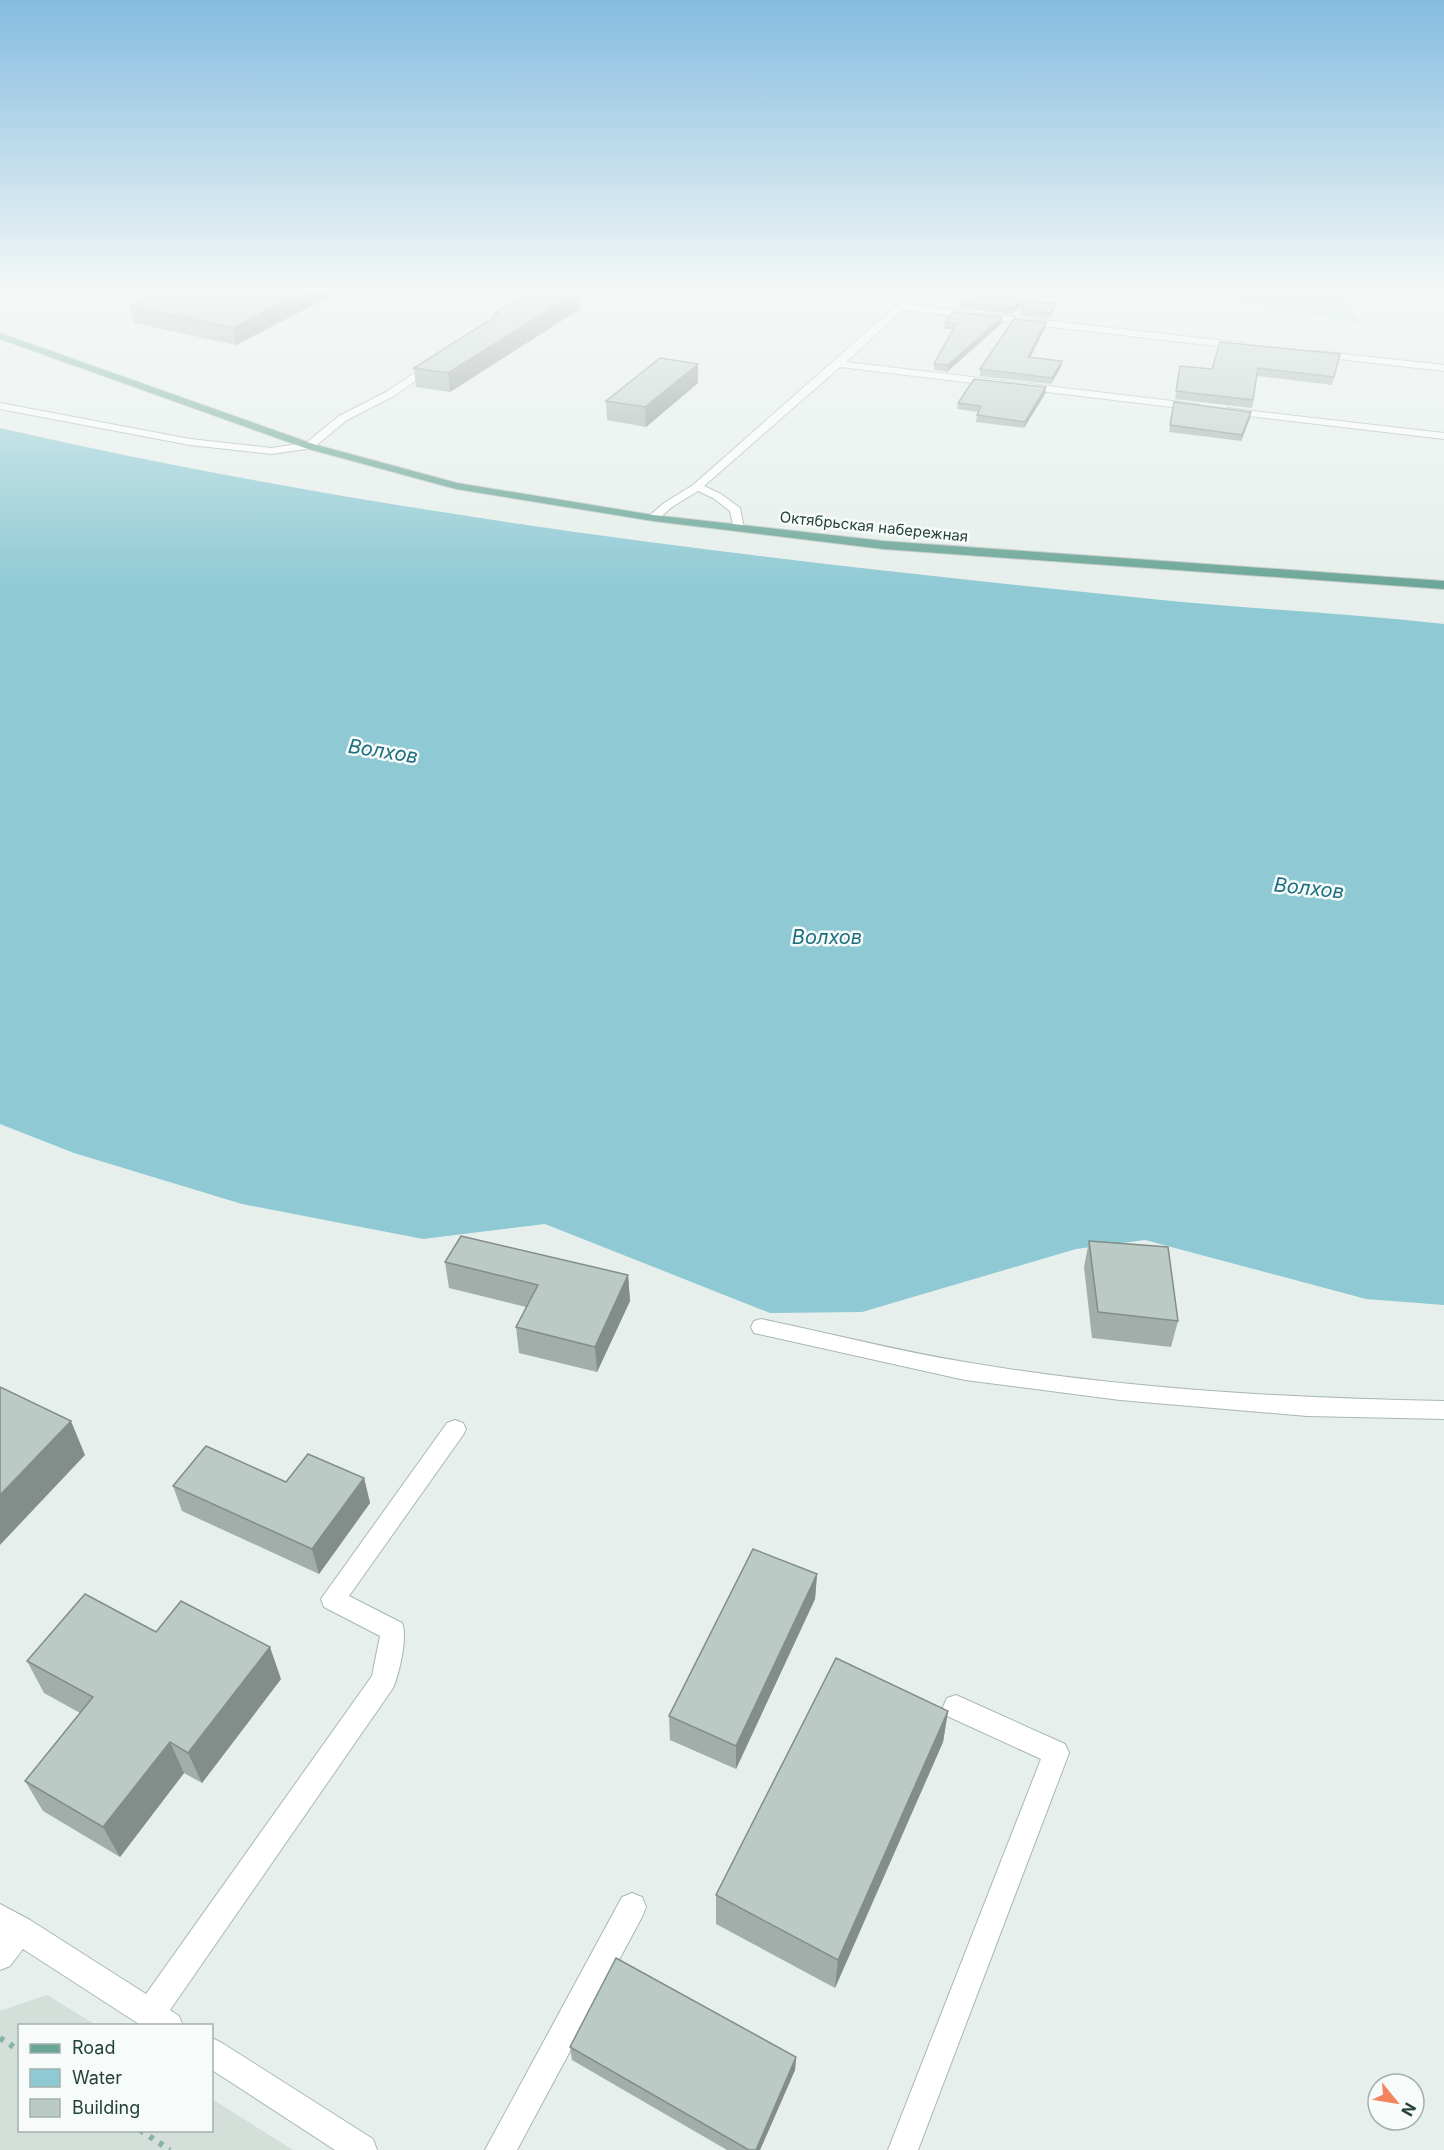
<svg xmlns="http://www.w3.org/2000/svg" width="1444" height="2150" viewBox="0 0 1444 2150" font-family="Inter,sans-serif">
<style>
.built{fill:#d4dfda}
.green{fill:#bfe0c8}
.water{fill:#8ec9d4}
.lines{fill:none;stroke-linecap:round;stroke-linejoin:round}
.minor-casing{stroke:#a8b8b2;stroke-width:2}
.major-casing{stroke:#c2cac8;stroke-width:2}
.path{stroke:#86b3a5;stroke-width:6;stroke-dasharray:4.5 7;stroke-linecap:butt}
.minor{fill:#fff;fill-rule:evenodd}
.major{fill:#6aa596;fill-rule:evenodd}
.wall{fill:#a1aea9}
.shaded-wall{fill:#838d89}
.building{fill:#bbcac4;stroke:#838d89;stroke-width:1.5}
.labels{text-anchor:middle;stroke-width:5;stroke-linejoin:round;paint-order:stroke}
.far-street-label{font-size:15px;fill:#24423a;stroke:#f7fbf9}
.water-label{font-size:20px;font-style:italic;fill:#1c6f80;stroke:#f7fbf9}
</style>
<rect width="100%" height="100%" fill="#e6efeb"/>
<path class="built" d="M1381,290h63v14l-51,-10z
M47,1995l49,30 -76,1v104h192v-31l81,51h-293v-139z"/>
<path class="green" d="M1184,290h153l25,34 -163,-32z"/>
<path class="water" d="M0,428c379,87 765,132 1152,171 97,10 195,14 292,25v681l-78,-6 -221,-59 -69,9 -214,63 -92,1 -225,-89 -122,15 -181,-35 -168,-51 -74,-29z"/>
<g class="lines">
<defs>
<path id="minor" d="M914,290h9l-15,15 336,38 5,3 -5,3 -342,-39 -56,52 351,42 5,3 -5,3 -357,-43 -136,119 17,8 19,14 4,20 -2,2h-8l-4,-19 -17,-13 -15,-7 -26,16 -15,13h-8v-4l15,-13 29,-18z
M1316,351l128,14v6l-131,-15v-4z
M431,362l8,2 -45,32 -47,24 -34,28 -42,6 -81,-9 -190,-36v-6l190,36 81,9 35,-5 33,-27 47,-24z
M1227,408l217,25v6l-221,-26 -1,-2z
M761,1319c68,14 136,32 204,43 157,27 320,36 479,39v18l-137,-3 -187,-16 -155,-20 -211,-47 -3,-6 3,-6z
M455,1420l8,3 3,6 -3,6 -114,161 53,27c6,14 -3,51 -9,65l-223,322 9,6 4,10h-41l-119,-77 -13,17 -10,4v-66l30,16 116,74 226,-318 8,-40 -56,-29 -3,-8 126,-176z
M956,1695l109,49 4,9 -151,397h-30l153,-391 -94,-43 -4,-9 4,-9z
M632,1893l10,4 4,10 -4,10 -125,233h-32l137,-253z
M212,2038l10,5 151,96 4,11h-42l-123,-80z"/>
<path id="major" d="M0,333l313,111 144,39 196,32 230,26 561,40v8l-561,-40 -230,-28 -197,-32 -151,-41 -305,-109z"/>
</defs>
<use href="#minor" class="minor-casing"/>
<use href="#major" class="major-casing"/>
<path class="path" d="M0,2038l20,13
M140,2130l30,20"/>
<use href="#minor" class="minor"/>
<use href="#major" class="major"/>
</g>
<path class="wall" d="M342,290l-106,55 -102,-22 -4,-17z
M856,290h25l-4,4z
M579,291l1,18 -130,83 -34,-5 -2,-19 81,-51v-4z
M1022,300l-1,6 -9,8 -53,-6 1,-6z
M1055,304l-1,6 -4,9 -30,-4 1,-6z
M945,322l57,1 -55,49 -13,-2v-6l19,-35h-9z
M1045,328l-15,29 31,10 -10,17 -71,-8v-7z
M1340,354l-8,31 -75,-9 -5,32 -77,-9 5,-33 32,3z
M698,364v19l-52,44 -39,-7 -1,-19z
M1046,387l-1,7 -21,34 -48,-6 1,-7 1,-3 -21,-3 1,-6z
M1174,402l76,16 -9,23 -72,-9z
M1089,1241l89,80 -7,26 -79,-9 -8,-71z
M445,1262l183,13 2,26 -33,71 -78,-19 -3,-26 10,-20 -77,-19z
M364,1478l6,25 -51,71 -137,-63 -9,-25z
M817,1574l-2,25 -79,170 -66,-29 -1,-24z
M156,1632l125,47 -79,104 -18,-10 -64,84 -77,-46 -18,-30 55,-68 -36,-20 -17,-32z
M948,1711l-5,31 -108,246 -119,-64v-29z
M570,2047l226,10 -1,13 -35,80h-33l-155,-90z"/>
<path class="shaded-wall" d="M307,290h35l-106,55 -3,-17z
M579,291l1,18 -130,83 -2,-19z
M1022,300l-1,6 -9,8 1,-6z
M1055,304l-1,6 -4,9v-6z
M1002,317v6l-55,49 1,-7z
M1046,322l-1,6 -18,36 1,-7z
M1062,361l-1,6 -10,17 1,-6z
M698,364v19l-52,44 -1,-20z
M1046,387l-1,7 -21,34 1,-6z
M1251,412l-1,6 -9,23 1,-6z
M628,1275l2,26 -33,71 -2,-25z
M71,1421l14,34 -85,90v-50z
M364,1478l6,25 -51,71 -7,-25z
M817,1574l-2,25 -79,170v-23z
M270,1647l11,32 -79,104 -14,-30z
M948,1711l-5,31 -108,246 3,-28z
M170,1742l14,31 -64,84 -17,-30z
M796,2057l-1,13 -35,80h-4z"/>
<path class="building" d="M168,290h139l-74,38 -103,-22z
M534,290l45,1 -131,82 -34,-5 85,-54 -4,-1z
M966,294l56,6 -9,8 -53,-6z
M1026,301l29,3 -5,9 -29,-4z
M953,312l49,5 -54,48 -14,-1 22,-40 -11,-2z
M1014,319l32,3 -18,35 34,4 -10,17 -72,-9z
M1220,342l120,12 -6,23 -76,-9 -5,32 -77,-9 4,-25 32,3z
M660,358l38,6 -53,43 -39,-6z
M974,379l72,8 -21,35 -48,-7 4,-9 -23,-3z
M1174,402l77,10 -9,23 -72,-10z
M461,1236l167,39 -33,72 -79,-20 22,-42 -93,-23z
M1089,1241l79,6 10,74 -80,-9z
M0,1387l71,34 -71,74z
M206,1446l80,36 22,-28 56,24 -52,71 -139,-63z
M753,1549l64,25 -81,172 -67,-30z
M85,1594l71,38 25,-31 89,46 -82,106 -18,-11 -67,85 -78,-46 68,-84 -66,-36z
M836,1658l112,53 -110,249 -122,-65z
M616,1958l180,99 -40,93h-7l-179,-103z"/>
<linearGradient id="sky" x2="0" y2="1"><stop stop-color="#84bce0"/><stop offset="0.49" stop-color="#f4f8f6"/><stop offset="1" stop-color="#f4f8f6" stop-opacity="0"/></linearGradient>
<rect width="1444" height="591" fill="url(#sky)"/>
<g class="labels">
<g class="far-street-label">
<text transform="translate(874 527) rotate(6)" y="5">Октябрьская набережная</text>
</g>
<g class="water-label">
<text transform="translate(383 751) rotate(9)" y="7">Волхов</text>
<text transform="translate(1309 888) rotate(6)" y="7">Волхов</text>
<text x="827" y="944">Волхов</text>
</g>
</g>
<rect x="18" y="2024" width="195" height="108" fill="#f7fbf9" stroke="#a3b1ad" stroke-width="1.5"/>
<rect x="30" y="2044" width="30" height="9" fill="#6aa596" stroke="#a3b1ad" stroke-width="1.5"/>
<text x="72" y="2054" font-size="18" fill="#24423a">Road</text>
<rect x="30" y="2069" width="30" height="18" fill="#8ec9d4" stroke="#a3b1ad" stroke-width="1.5"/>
<text x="72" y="2084" font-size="18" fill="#24423a">Water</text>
<rect x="30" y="2099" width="30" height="18" fill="#bbcac4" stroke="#a3b1ad" stroke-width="1.5"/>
<text x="72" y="2114" font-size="18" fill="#24423a">Building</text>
<g transform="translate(1396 2102) rotate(120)"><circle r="28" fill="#f7fbf9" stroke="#a3b1ad" stroke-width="1.5"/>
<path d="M0-4.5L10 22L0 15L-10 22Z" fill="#f4845f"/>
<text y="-9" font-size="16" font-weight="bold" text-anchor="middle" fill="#24423a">N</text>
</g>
</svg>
